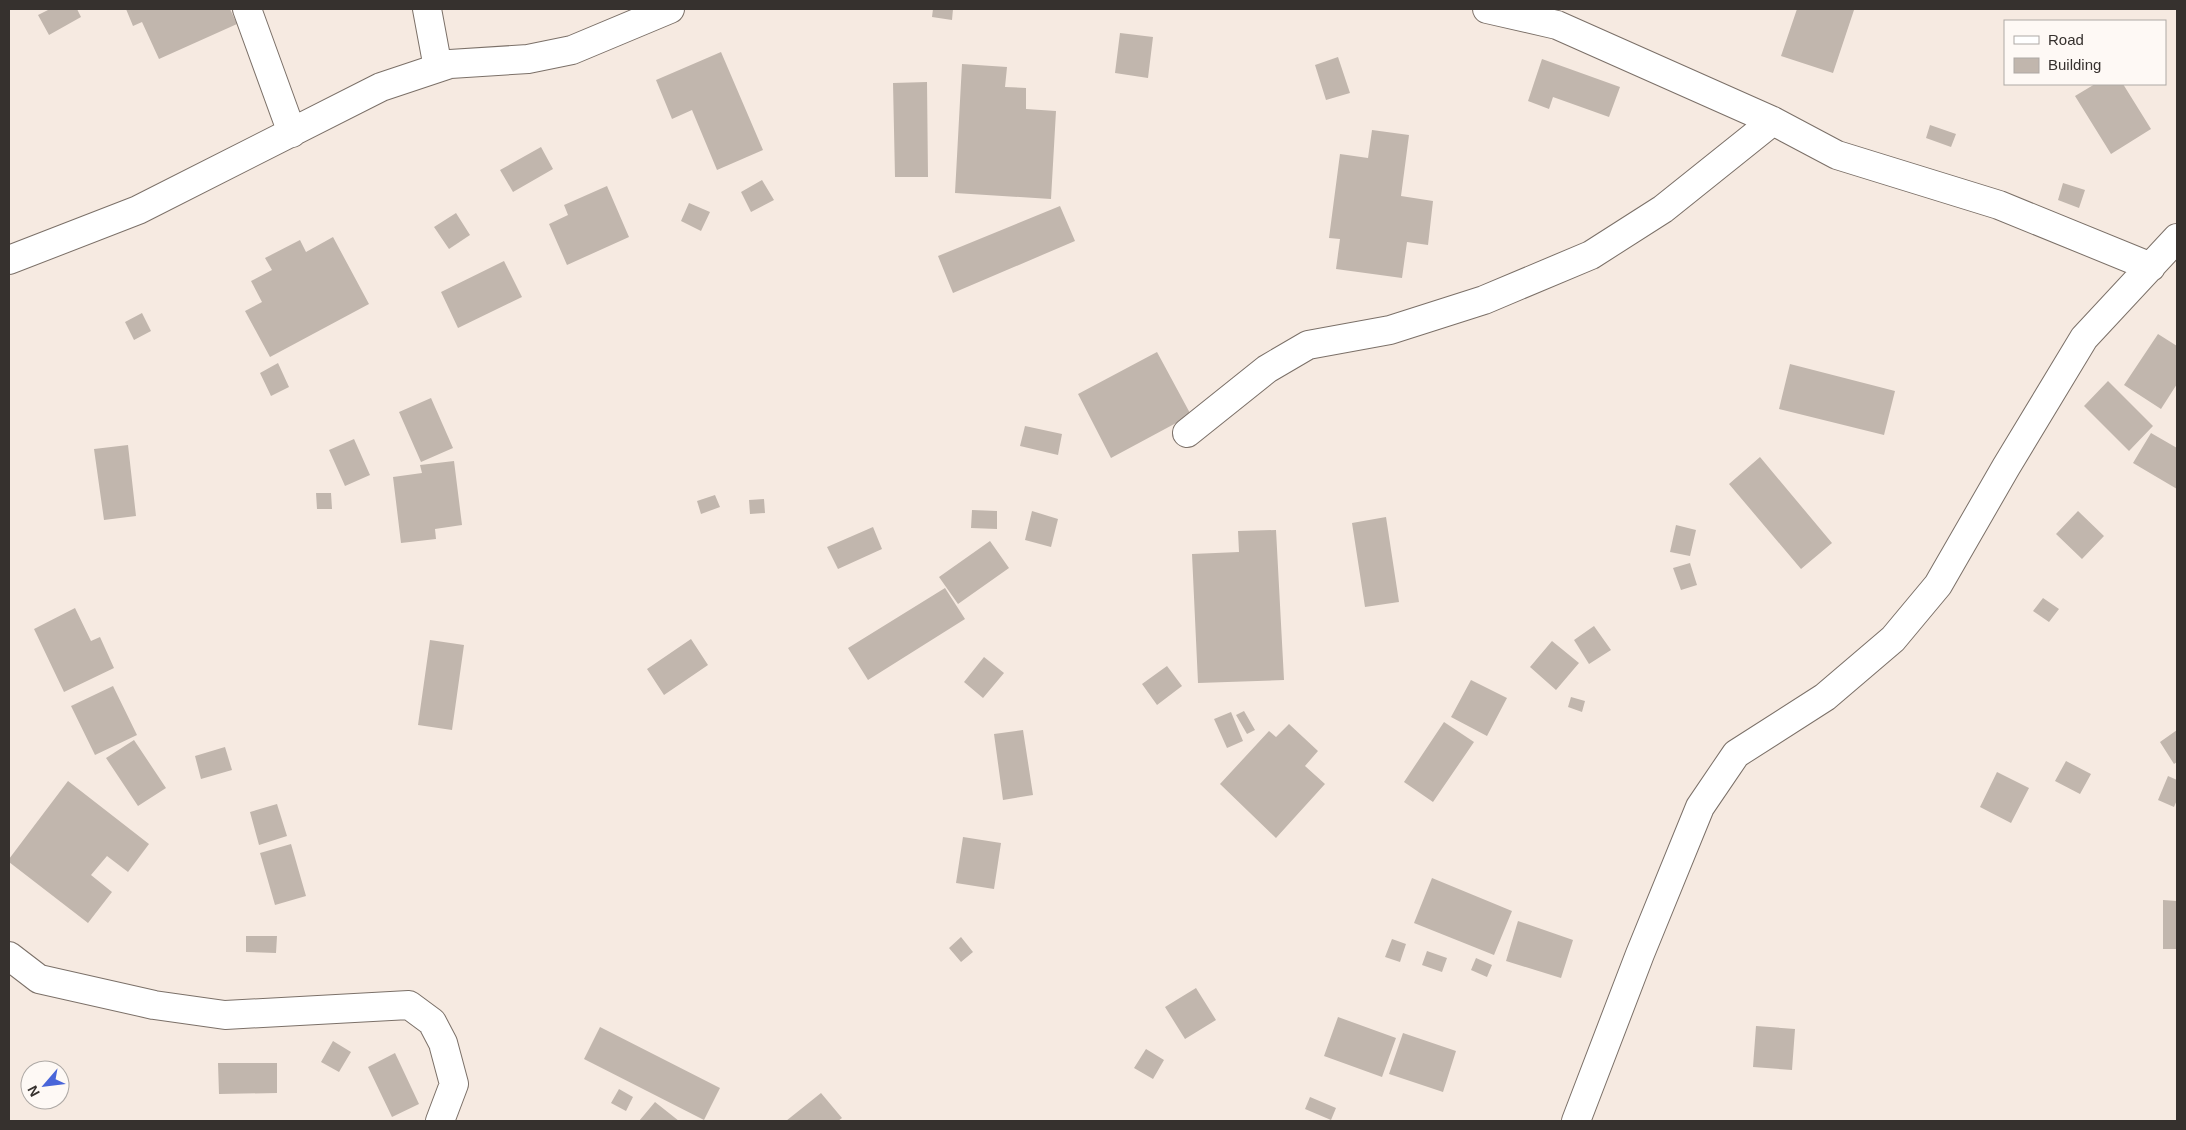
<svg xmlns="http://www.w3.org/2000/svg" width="2186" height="1130" viewBox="0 0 2186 1130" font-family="Arial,sans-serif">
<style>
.building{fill:#c1b6ad}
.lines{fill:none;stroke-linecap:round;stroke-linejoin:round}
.minor-casing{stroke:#7b7068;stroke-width:30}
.minor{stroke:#fff;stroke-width:28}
</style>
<rect width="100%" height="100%" fill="#f6eae1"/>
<path class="building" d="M50,9h27l4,8 -32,18 -11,-20z
M126,9h104l7,15 -78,35 -17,-37 -9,4z
M933,9h20l-1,11 -20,-3z
M1797,9l57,1 -21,63 -52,-17z
M1120,33l33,4 -5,41 -33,-5z
M721,52l42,98 -46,20 -25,-60 -20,9 -16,-39z
M1338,57l12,36 -24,7 -11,-35z
M1542,59l78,28 -11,30 -56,-20 -4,12 -21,-8z
M962,64l45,3 -2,20 21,1v21l30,2 -5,88 -96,-6z
M927,82l1,95h-33l-2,-94z
M2095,84h28l28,45 -40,25 -36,-58z
M1930,125l26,9 -5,13 -25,-9z
M1372,130l37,5 -8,61 32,5 -5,44 -21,-3 -5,36 -66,-9 4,-30 -11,-1 11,-84 28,4z
M541,147l12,22 -40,23 -13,-22z
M762,180l12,20 -23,12 -10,-20z
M2063,183l22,7 -6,18 -21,-8z
M607,186l22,51 -62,28 -18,-41 19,-9 -4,-10z
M689,203l21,9 -9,19 -20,-10z
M1060,206l15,35 -122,52 -15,-37z
M456,213l14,22 -21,14 -15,-22z
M333,237l36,67 -99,53 -25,-46 17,-9 -11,-21 21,-11 -7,-12 35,-18 6,12z
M504,261l18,36 -64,31 -17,-36z
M142,313l9,18 -17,9 -9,-18z
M2158,334l19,12v38l-16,25 -37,-24z
M1157,352l34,63 -80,43 -33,-64z
M278,363l11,24 -18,9 -11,-23z
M1790,364l105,27 -11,44 -105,-26z
M2108,381l45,45 -24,25 -45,-45z
M431,398l22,50 -32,14 -22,-50z
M1025,426l37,8 -4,21 -38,-9z
M2151,433l26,15v41l-44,-26z
M354,439l16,36 -25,11 -16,-36z
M128,445l8,71 -32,4 -10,-71z
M1760,457l72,86 -31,26 -72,-85z
M454,461l8,64 -27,4 1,10 -35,4 -8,-66 29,-4 -2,-8z
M316,493h15l1,16h-15z
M715,495l5,12 -19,7 -4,-13z
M764,499l1,14 -15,1 -1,-14z
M972,510l25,1v18l-26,-1z
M1032,511l26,8 -7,28 -26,-7z
M2078,511l26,25 -22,23 -26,-25z
M1386,517l13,85 -34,5 -13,-84z
M1676,525l20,5 -6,26 -20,-4z
M873,527l9,22 -44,20 -11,-22z
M1276,530l8,150 -86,3 -6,-129 47,-2 -1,-21z
M990,541l19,27 -51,36 -19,-27z
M1690,563l7,22 -16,5 -8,-22z
M945,588l20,31 -97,61 -20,-32z
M2043,598l16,11 -10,13 -16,-11z
M75,608l16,33 9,-4 14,31 -50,24 -30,-63z
M1594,626l17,24 -22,14 -15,-24z
M691,639l17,26 -44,30 -17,-26z
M430,640l34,5 -12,85 -34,-5z
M1552,641l27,22 -23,27 -26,-23z
M984,657l20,16 -21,25 -19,-16z
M1167,666l15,20 -25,19 -15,-21z
M1471,680l36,18 -20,38 -36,-19z
M113,686l24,49 -42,20 -24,-49z
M1571,697l14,4 -3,11 -14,-5z
M1244,711l11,19 -8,4 -11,-19z
M1231,712l12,29 -16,7 -13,-29z
M1444,722l30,20 -41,60 -29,-20z
M1289,724l29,27 -13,15 20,18 -49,54 -56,-54 49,-53 7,6z
M1023,730l10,65 -30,5 -9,-66z
M2177,730v32l-3,2 -14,-22z
M134,740l32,48 -28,18 -32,-48z
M225,747l7,23 -31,9 -6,-23z
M2066,761l25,13 -11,20 -25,-13z
M1997,772l32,16 -18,35 -31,-16z
M2168,776l9,4v20l-3,7 -16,-7z
M68,781l81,63 -21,28 -21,-16 -16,19 21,17 -24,31 -79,-61v-3z
M277,804l10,32 -28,9 -9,-33z
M963,837l38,6 -7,46 -38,-6z
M291,844l15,52 -31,9 -15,-52z
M1432,878l80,33 -18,44 -80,-32z
M2163,900l14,1v48h-14z
M1518,921l55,19 -12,38 -55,-17z
M246,936h31l-1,17 -30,-1z
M961,937l12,15 -12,10 -12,-14z
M1392,939l14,5 -6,18 -15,-5z
M1427,951l20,7 -5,14 -20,-7z
M1476,958l16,7 -5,12 -16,-7z
M1196,988l20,32 -31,19 -20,-32z
M1338,1017l58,21 -14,39 -58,-21z
M1756,1026l39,3 -3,41 -39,-3z
M600,1027l120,61 -16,32 -120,-61z
M1403,1033l53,18 -13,41 -54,-18z
M333,1041l18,11 -12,20 -18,-10z
M1146,1049l18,11 -11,19 -19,-11z
M395,1053l24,51 -27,13 -24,-50z
M218,1063h59v30l-58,1z
M619,1089l14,8 -7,14 -15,-8z
M821,1093l21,25 -4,3h-52z
M1310,1097l26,11 -5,12 -26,-11z
M655,1102l24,19h-40z"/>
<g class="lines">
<defs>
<path id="minor" d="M247,9l45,124
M427,9l11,59
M1487,9l70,16 216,96 64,34 162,50 152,62
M9,260l129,-50 243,-123 69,-23 78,-5 44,-9 98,-41
M1187,433l80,-64 41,-24 82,-15 94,-30 107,-45 72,-46 110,-88
M9,956l30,23 115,26 71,10 184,-10 23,17 11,21 11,41 -14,37
M1576,1121l64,-167 60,-147 36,-53 89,-57 68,-58 45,-54 68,-118 78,-129 93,-100"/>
</defs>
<use href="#minor" class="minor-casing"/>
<use href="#minor" class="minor"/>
</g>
<rect width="2186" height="1130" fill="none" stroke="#36312e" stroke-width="20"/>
<rect x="2004" y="20" width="162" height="65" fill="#fef9f5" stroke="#aea9a5"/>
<rect x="2014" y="36" width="25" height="8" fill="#ffffff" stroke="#aea9a5"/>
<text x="2048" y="45" font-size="15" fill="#36312e">Road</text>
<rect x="2014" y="58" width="25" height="15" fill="#c1b6ad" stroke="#aea9a5"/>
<text x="2048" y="70" font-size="15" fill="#36312e">Building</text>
<g transform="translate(45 1085) rotate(242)"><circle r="24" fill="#fef9f5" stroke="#aea9a5"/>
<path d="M0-4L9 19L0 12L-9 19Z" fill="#4965d9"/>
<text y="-8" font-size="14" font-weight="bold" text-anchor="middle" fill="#36312e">N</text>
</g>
</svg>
